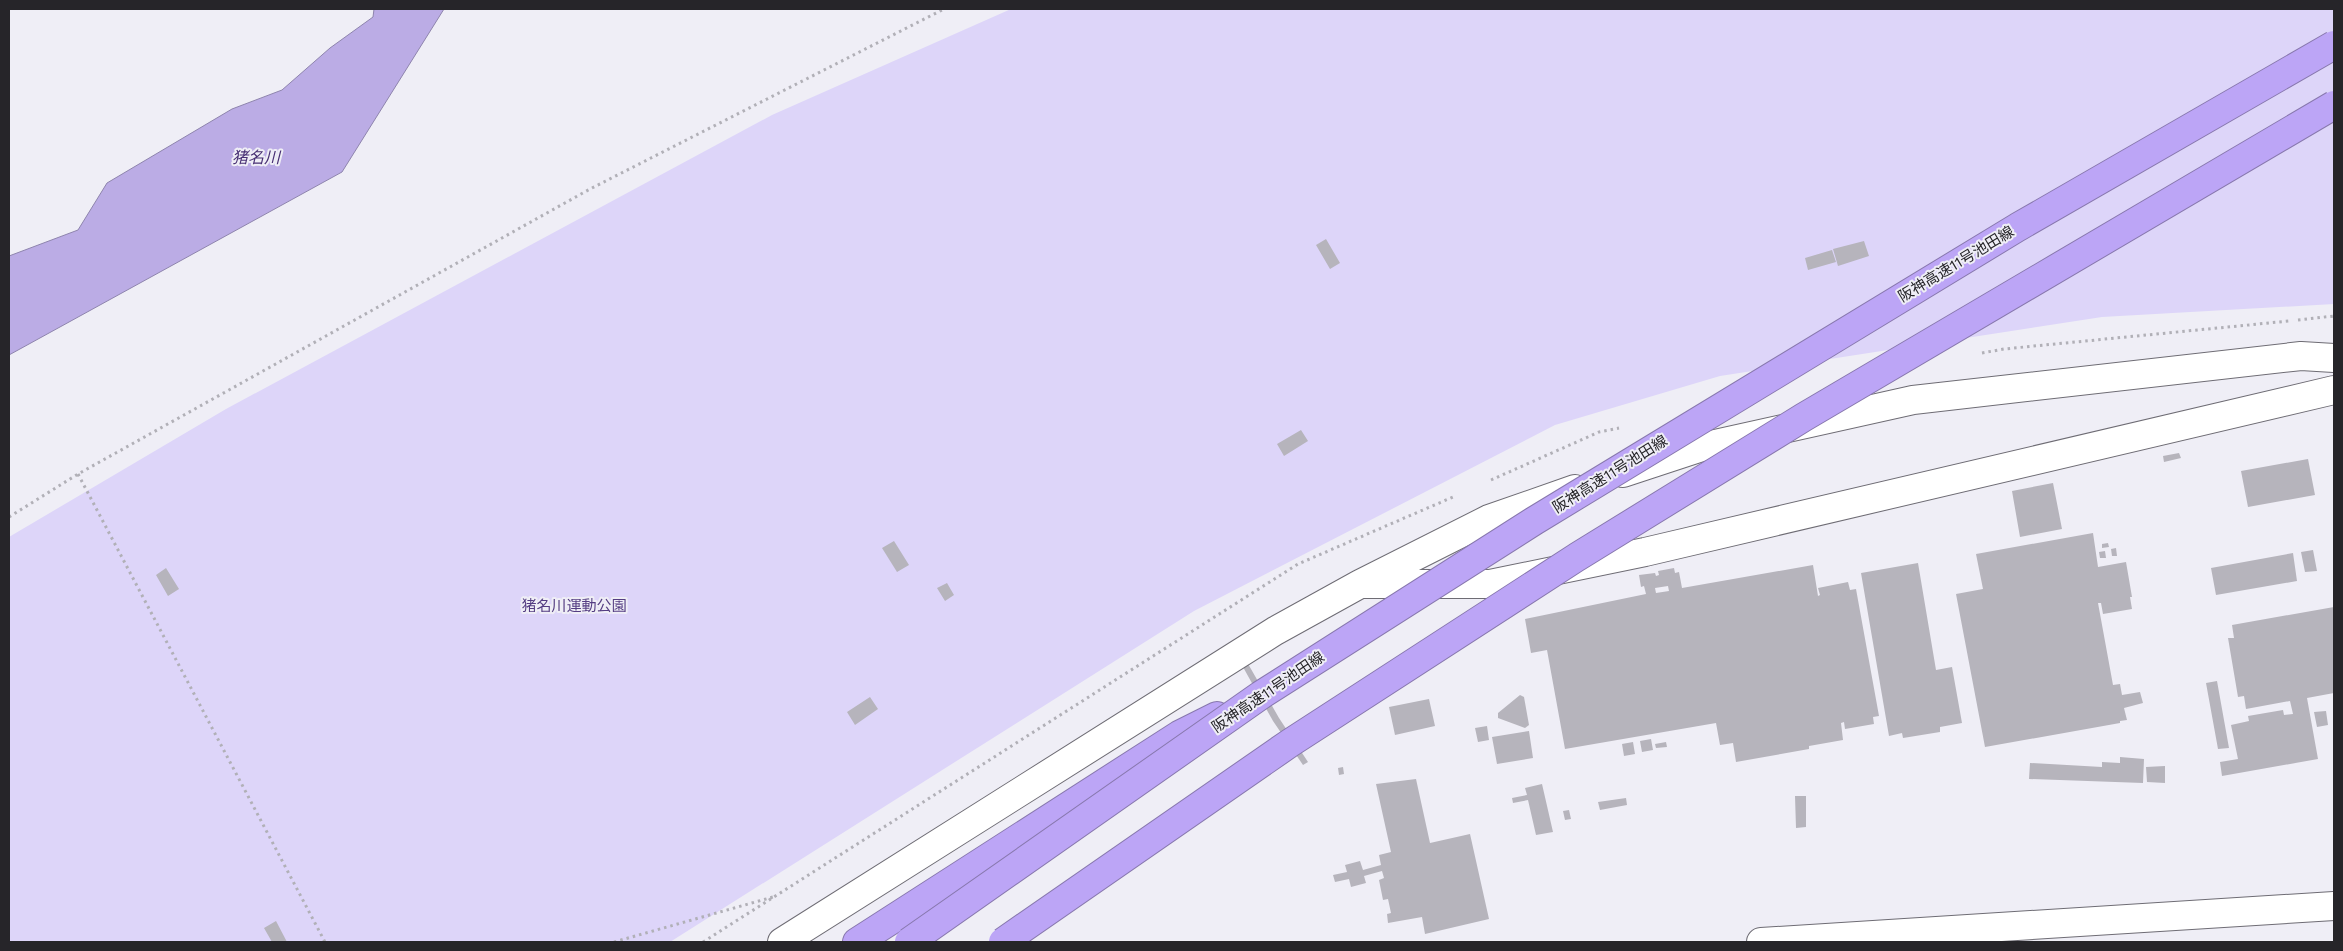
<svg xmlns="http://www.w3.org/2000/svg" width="2343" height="951" viewBox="0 0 2343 951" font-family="'Work Sans','Noto Sans JP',sans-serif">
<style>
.green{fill:#ddd5f9}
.water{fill:#bbace5;stroke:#8e84ad}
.building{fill:#b6b4bc;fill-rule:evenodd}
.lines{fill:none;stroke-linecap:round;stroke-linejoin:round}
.minor-casing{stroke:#6e6c74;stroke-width:30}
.highway-casing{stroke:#8878ae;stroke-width:30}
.path{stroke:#b1b0b7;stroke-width:3;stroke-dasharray:2.5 4;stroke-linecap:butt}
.minor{stroke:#fff;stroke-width:28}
.highway{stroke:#bca5f6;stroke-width:28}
.highway-bridge-casing{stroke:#8878ae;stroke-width:30;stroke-linecap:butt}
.highway-bridge{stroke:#bca5f6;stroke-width:28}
.labels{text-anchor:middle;stroke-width:4;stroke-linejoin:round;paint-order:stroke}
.street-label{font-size:15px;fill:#262529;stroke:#efeef6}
.park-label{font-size:15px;fill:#543d82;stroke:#efeef6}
.water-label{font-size:16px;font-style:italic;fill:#472f73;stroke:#efeef6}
</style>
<rect width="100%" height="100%" fill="#efeef6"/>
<path class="green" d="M1011,9h1323v295l-232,13 -382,59 -165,49 -361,186 -524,331h-661v-405l217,-128 546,-294z"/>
<path class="water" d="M374,9h70l-102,163 -333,183v-99l69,-26 29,-47 125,-74 50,-19 48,-42 43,-31z"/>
<path class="building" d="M1326,239l14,24 -10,6 -14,-24z
M1864,241l5,15 -31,10 -5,-17z
M1832,250l4,12 -28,8 -3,-12z
M1301,430l7,11 -24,15 -7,-12z
M2179,453l2,5 -17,4 -1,-6z
M2308,459l7,36 -67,12 -7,-36z
M2053,483l9,46 -42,8 -8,-46z
M2093,533l5,34 28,-5 6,35h-2l2,12 -29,5 -2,-11h-3l15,82 7,-1 2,11 18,-3 3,11 -19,5 3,12 -7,1v2l-135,24 -29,-153 27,-5 -7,-35z
M894,541l15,24 -12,7 -15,-24z
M2108,543l1,4 -7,1v-4z
M2116,548l1,8h-5l-1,-7z
M2313,550l4,21 -12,1 -4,-20z
M2105,551l1,7h-6l-1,-6z
M2293,553l4,28 -81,14 -5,-27z
M1918,563l18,107 16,-3 10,56 -22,4v5l-37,6 -1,-5 -13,3 -28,-163z
M1813,565l5,31 2,-1 -2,-7 30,-6 2,8 6,-1 23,127 -6,1 1,7 -29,5 -1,-7 -3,1 2,17 -34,6v3l-73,13 -3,-19 -13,2 -4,-22 -151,26 -18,-99 -16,3 -6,-34 121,-25 -2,-8 -3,1 -2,-12 16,-2 1,3 3,-1 -1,-4 16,-3 1,5 4,-1 3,16zM1668,586l1,5 -13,2 -1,-5z
M166,568l13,21 -11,7 -12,-21z
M947,583l7,12 -9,6 -8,-13z
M2334,607v86l-27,5 11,61 -96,17 -2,-14 18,-3 -7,-34 18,-4 -1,-5 35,-6 1,5 9,-1 -3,-13 -44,8 -2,-13 -6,1 -10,-59h6l-2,-13z
M1243,655l36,63 29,44 -5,3 -30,-44 -35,-63z
M2217,681l12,67 -11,1 -12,-66z
M1520,695l4,2 5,28 -4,3 -27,-10v-5z
M870,697l8,12 -23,16 -8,-13z
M1429,699l6,27 -40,9 -6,-28z
M2326,711l2,14 -11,2 -3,-15z
M1487,726l2,14 -11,2 -3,-14z
M1529,731l4,27 -36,6 -5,-27z
M1651,739l2,11 -11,2 -2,-11z
M1633,742l2,12 -11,2 -2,-12z
M1666,742l1,5 -11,1 -1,-4z
M2120,757l24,2 -1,24 -114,-4 1,-16 72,4v-5l18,1z
M2165,766v17l-18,-1 -1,-15z
M1343,767l1,7 -5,1 -1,-7z
M1416,779l14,64 40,-9 19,85 -64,15 -3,-17 -34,6 -1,-9 4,-1 -3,-14 -5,1 -4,-20 5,-2 -2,-7 -18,5 2,7 -15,4 -2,-8 -14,3 -2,-7 14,-3 -2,-7 15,-4 3,9 18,-5 -2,-10 12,-3 -15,-68z
M1542,784l11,48 -17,3 -8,-35 -15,3 -1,-5 15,-3 -2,-7z
M1795,796h11v31l-10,1z
M1626,798l1,7 -27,5 -2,-8z
M1569,810l2,9 -6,1 -2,-9z
M276,921l11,21h-15l-8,-14z"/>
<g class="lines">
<defs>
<path id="minor" d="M1623,473l79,-26 211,-47 388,-44 33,2
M1365,584h125l155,-32 689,-162
M782,942l493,-311 85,-47 129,-65 86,-30
M1761,942l573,-36"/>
<path id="highway" d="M857,942l322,-207 38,-19"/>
</defs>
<use href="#minor" class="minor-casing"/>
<use href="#highway" class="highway-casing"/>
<path class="path" d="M2298,320l36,-4
M1982,353l22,-4 285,-28
M78,474l247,468
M1491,480l108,-48 20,-4
M9,517l69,-43 512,-285 354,-180
M614,942l159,-45
M703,942l595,-378 155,-67"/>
<use href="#minor" class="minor"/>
<use href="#highway" class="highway"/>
<defs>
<path id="highway-bridge" d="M909,942l352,-247 273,-174 484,-294 316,-182
M1003,942l287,-199 287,-186 227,-140 530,-312"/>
</defs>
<use href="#highway-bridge" class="highway-bridge-casing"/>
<use href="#highway-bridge" class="highway-bridge"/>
</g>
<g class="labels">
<g class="street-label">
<text transform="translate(1956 264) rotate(-31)" y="5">阪神高速11号池田線</text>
<text transform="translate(1610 474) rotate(-32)" y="5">阪神高速11号池田線</text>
<text transform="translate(1268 692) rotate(-34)" y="5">阪神高速11号池田線</text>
</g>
<g class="park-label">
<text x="574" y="611">猪名川運動公園</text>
</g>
<g class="water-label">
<text x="256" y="163">猪名川</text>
</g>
</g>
<rect width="2343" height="951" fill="none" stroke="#262529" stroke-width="20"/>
</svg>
